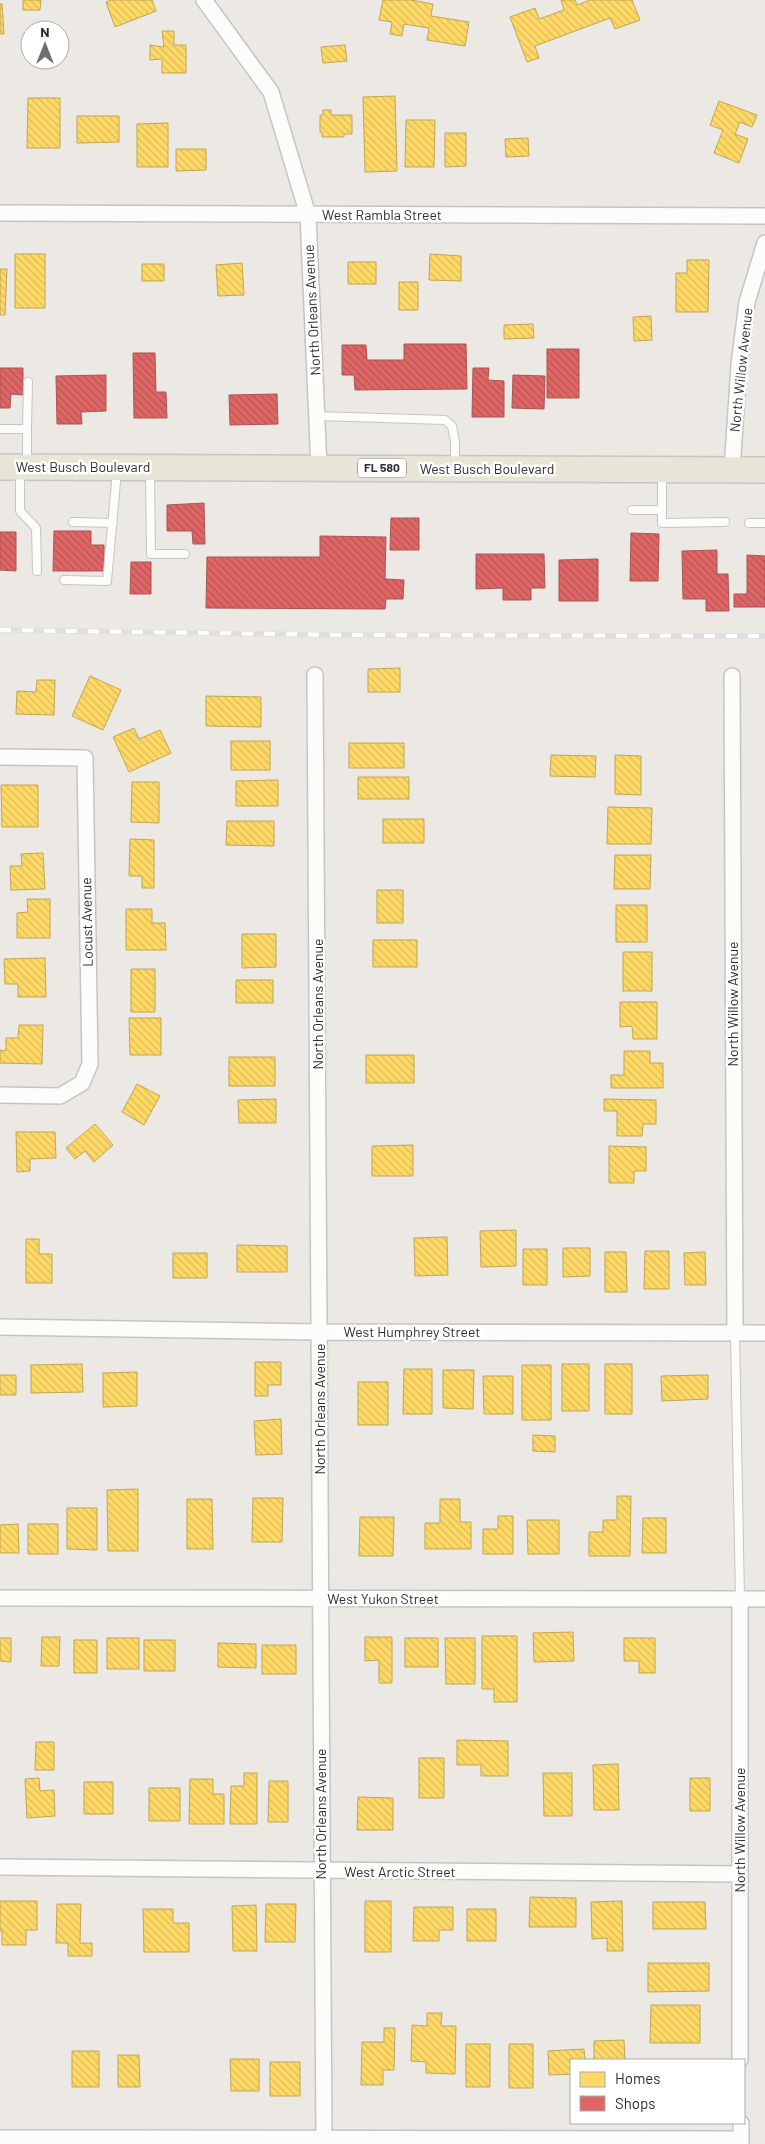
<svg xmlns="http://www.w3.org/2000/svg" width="765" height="2144" viewBox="0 0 765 2144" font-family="Barlow,sans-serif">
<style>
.homes{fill:url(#homes-back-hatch);stroke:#c0a655}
.shops{fill:url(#shops-back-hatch);stroke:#ab5555}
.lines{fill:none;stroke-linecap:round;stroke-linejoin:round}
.service-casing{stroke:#c5c4c5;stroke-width:10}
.minor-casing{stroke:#c5c4c5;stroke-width:18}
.primary-casing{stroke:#c6c5c4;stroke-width:28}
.service{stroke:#fcfcfb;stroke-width:8}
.minor{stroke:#fcfcfb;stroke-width:15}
.primary{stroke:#e8e4d6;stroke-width:25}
.rail-casing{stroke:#dfdfe1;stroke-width:5.5}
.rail{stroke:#fff;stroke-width:4;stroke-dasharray:11;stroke-linecap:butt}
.labels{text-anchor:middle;stroke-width:5;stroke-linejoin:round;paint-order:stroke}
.shield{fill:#fff;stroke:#6d6d6d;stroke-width:1}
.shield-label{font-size:12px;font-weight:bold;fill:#2e2e2e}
.street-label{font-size:14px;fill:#2e2e2e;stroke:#fff}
</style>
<defs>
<pattern id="homes-back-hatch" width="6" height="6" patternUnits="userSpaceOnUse" patternTransform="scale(1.25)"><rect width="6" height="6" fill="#ffd966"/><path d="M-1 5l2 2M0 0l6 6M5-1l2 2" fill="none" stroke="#dbbb59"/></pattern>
<pattern id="shops-back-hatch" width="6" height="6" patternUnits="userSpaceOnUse" patternTransform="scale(1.25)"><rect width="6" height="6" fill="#e06666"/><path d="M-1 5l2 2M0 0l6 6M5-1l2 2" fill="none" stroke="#b65454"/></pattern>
</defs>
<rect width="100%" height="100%" fill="#ece8e4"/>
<path class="homes" d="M23,0h18l-1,10h-17z
M111,0h41l4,11 -41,16 -9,-25z
M383,0h28l22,4 -2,12 38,6 -4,24 -38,-6 2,-12 -25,-4 -2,12 -12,-2 2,-12 -13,-2z
M561,0h14l2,5 13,-5h42l8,20 -25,9 -5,-11 -75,28 4,12 -12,4 -17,-45 25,-9 4,11 25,-9z
M0,4h2l2,30h-4z
M162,31h12v14h12v28h-24v-14l-12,1v-15l14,2z
M345,45l2,16 -24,2 -2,-16z
M395,96l2,75 -32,1 -2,-75z
M28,98h32v50h-33z
M719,101l38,14 -5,12 -12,-5 -5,12 13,5 -9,24 -25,-10 9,-23 -13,-5z
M323,110h8v5h21v19h-8v3h-22v-5h-2v-17h3z
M77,116h42v26l-42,1z
M406,120h29l-1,47h-29z
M168,123v44h-31v-43z
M445,133h21v33l-21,1z
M528,138l1,18 -23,1 -1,-18z
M176,149h30v21l-30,1z
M15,254h30v54h-30z
M430,254l31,2v25l-32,-1z
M687,260h22l-1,52h-32v-39h11z
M348,262h28v22h-28z
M242,263l2,32 -26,1 -2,-31z
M142,264h22v17h-22z
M0,269h7l-2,46h-5z
M399,282h19v28h-19z
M651,316l1,24 -18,1 -1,-24z
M533,324l1,14 -30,1v-14z
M400,668v24h-32v-23z
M90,676l31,14 -18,40 -31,-14z
M37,680h18l-1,35 -38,-1 1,-23 19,1z
M206,696l55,1v30l-55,-1z
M134,728l5,11 21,-9 11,23 -42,19 -16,-35z
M231,741h39v29h-39z
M349,743h55v25h-55z
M551,755l45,1 -1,21 -45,-1z
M615,755l26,1v39l-26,-1z
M358,777h51v22h-51z
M278,780v26h-42v-25z
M132,782h27v41l-28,-1z
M1,785h37v42h-36z
M608,807l44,1 -1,36h-44z
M383,819h41v24h-41z
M227,821h47v25l-48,-1z
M130,839l24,1v48h-12v-12h-13z
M43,853l2,36 -34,1 -1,-24h12l-1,-12z
M615,855h36l-1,34h-36z
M377,890h26v33h-26z
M27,899h23v39h-33v-25l11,-1z
M616,905h31v37h-31z
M126,909h26v14h13l1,27h-40z
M242,934h34v33l-34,1z
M373,940h44v27h-44z
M623,952h29v39h-29z
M45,958l1,39h-28v-13h-13l-1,-25z
M131,969h24v43h-24z
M236,980h37v23h-37z
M620,1002h37v37h-24l-1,-13 -12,1z
M129,1018h32v37h-31z
M19,1025h24l-1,39 -42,-1v-13l6,1v-13h12z
M624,1051h26v12h13v25h-52v-13h13z
M366,1055h48v28h-48z
M229,1057h46v29h-46z
M137,1084l23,12 -16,29 -22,-13z
M276,1099v24h-37l-1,-23z
M604,1099l52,1v24h-13l-1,12h-25v-25h-13z
M95,1124l18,21 -19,17 -9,-11 -10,8 -9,-11z
M16,1132h39l1,26 -26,1v12l-13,1z
M413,1145v31h-41v-30z
M609,1146l37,1v24h-12v12h-25z
M516,1230v36l-35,1 -1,-36z
M447,1237l1,38 -33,1 -1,-38z
M26,1239h13v15h13v29h-26z
M237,1245l50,1v26h-50z
M563,1248h27v28l-27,1z
M523,1249h24v36h-24z
M645,1251h24v38h-25z
M605,1252h21l1,40h-22z
M705,1252l1,33h-21l-1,-32z
M173,1253h34v25h-34z
M255,1362h26v23h-13v11h-13z
M82,1364l1,28 -52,1v-28z
M562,1364h27v47h-27z
M605,1364h27v50h-27z
M522,1365h29v55h-29z
M404,1369h28v45h-29z
M443,1370h31l-1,39 -30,-1z
M137,1372v34l-34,1v-34z
M0,1375h16v20h-16z
M708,1375v24l-46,2 -1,-25z
M483,1376h30v38h-29z
M358,1382h30v43h-30z
M281,1419l1,35 -26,1 -2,-34z
M533,1435l22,1v16l-22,-1z
M138,1489v62h-30l-1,-61z
M617,1496h14l-1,60h-41v-24h14v-12h14z
M253,1498h30l-1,44h-30z
M187,1499h25l1,50h-26z
M440,1499h20v23h11v27h-46v-26h15z
M67,1508h30v42l-30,-1z
M498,1516h15v38h-30v-25h15z
M360,1517h34l-1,39h-34z
M643,1518h23v35h-24z
M527,1520h32v34h-31z
M18,1524l1,29h-19v-28z
M28,1524h30v30h-30z
M573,1632l1,29 -40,1 -1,-29z
M482,1636h35v66h-23v-13h-12z
M42,1637h18l-1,29h-18z
M365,1637h27v46h-13v-23l-14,1z
M0,1638h11v24l-11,-1z
M107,1638h32v31h-32z
M405,1638h33v29h-33z
M445,1638h30v46h-29z
M624,1638h31v35h-16v-12h-15z
M74,1640h23v33h-23z
M144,1640h31v31h-31z
M218,1643l38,1v24l-38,-1z
M262,1645h34v29h-34z
M457,1740l51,1v35h-27v-11h-24z
M36,1742h18v28h-19z
M419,1758h25v40h-25z
M618,1764l1,46h-25l-1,-45z
M244,1773h13v51h-27l1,-38h13z
M543,1773h29v43h-28z
M39,1778l1,13 14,-1 1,26 -28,2 -2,-39z
M690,1778h20v33h-20z
M190,1779h23v15h11v30h-35z
M269,1781h19v41h-20z
M84,1782h29v32h-29z
M149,1788h31v33h-31z
M358,1797l35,1v32h-36z
M530,1897l46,1v29h-47z
M0,1901h37v29h-11v15h-24v-14h-2z
M365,1901h26v51h-26z
M622,1901l1,50h-16v-13l-15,1 -1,-37z
M653,1902h52l1,27h-53z
M57,1904h24l-1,39h12v13h-24v-13h-12z
M266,1904h30l-1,38h-30z
M256,1905l1,46h-24l-1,-45z
M414,1907h39v23h-14v11h-26z
M143,1909h30v14h16v29h-45z
M467,1909h29v32h-29z
M648,1963h61v28l-61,1z
M651,2005h49v38h-50z
M427,2013h15l-1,13h15l-1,48 -29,-1v-11l-15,-1 1,-36 15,1z
M384,2028h11l-1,42h-11v15h-22l1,-43h22z
M624,2040l1,20h-31v-19z
M466,2044h24v43h-24z
M509,2044h24v44h-24z
M584,2049l1,11h-14v14l-22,1 -1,-24z
M72,2051h27v36h-27z
M118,2055h21l1,32h-22z
M230,2059h29v32h-28z
M270,2062h30v34h-30z"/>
<path class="shops" d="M404,344h62l1,45 -112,1 -1,-15h-12v-30h24l1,15h37z
M547,349h32v49h-32z
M133,353h22l1,39h10l1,26h-33z
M0,368h23v27l-12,-1 -1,14h-10z
M473,368h16l-1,12 16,1v36h-32z
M106,375v36l-25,1 1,12h-25l-1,-48z
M513,375l32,1 -1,33 -32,-1z
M277,394l1,30 -48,1 -1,-30z
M204,503l1,41h-12l-1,-13h-25v-26z
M391,518h28v32h-29z
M54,531h37v14h13v26h-51z
M0,532h16v39l-16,-1z
M631,533l28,1 -1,47h-28z
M320,536l66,1 -1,42 19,1 -1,19h-17l-1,10 -179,-1 1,-51h113z
M717,550v24h11l1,37h-23v-12h-23l-1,-48z
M476,554h68l1,34h-14v12h-28v-12l-27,1z
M747,555l18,1v51h-31v-13h13z
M598,559v42h-39v-41z
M131,562h20v32h-21z"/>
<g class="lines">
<defs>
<path id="service" d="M317,416l128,4 7,6 3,16v24
M0,429h27v34
M27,429l1,-47
M20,471v40l16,17 1,43
M150,472l1,82h34
M662,474v49l63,-1
M632,510h30
M73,522l40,1
M749,523h16
M64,580l43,1 10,-110
M735,1333l5,266"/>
<path id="minor" d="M204,0l67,92 37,123 11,253
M0,213l765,3
M732,470l7,-105 8,-63 18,-59
M315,675l9,1469
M732,676l3,657
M0,757l85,1 5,306 -8,19 -22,13 -60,-1
M0,1327l320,5 445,1
M0,1598l765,1
M740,1599v461
M0,1867l740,7
M741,2123v21
M0,2138l741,1"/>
<path id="primary" d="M0,467l765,3"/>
</defs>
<use href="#service" class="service-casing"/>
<use href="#minor" class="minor-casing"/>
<use href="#primary" class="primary-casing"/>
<use href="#service" class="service"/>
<use href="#minor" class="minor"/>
<use href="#primary" class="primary"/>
<defs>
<path id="rail" d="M0,630l344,5 421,1"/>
</defs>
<use href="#rail" class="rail-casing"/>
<use href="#rail" class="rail"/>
</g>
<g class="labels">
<rect class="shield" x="358" y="458.5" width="48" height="19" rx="4"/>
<g class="shield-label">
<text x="382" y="472">FL 580</text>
</g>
<g class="street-label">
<text x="382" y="220">West Rambla Street</text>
<text transform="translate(312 310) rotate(-93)" y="5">North Orleans Avenue</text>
<text transform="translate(741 370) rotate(-84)" y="5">North Willow Avenue</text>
<text x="83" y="472">West Busch Boulevard</text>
<text x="487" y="474">West Busch Boulevard</text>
<text transform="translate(87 922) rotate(-91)" y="5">Locust Avenue</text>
<text transform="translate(318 1004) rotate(-90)" y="5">North Orleans Avenue</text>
<text transform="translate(733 1004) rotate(-90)" y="5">North Willow Avenue</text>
<text x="412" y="1337">West Humphrey Street</text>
<text transform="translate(320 1409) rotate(-90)" y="5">North Orleans Avenue</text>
<text x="383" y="1604">West Yukon Street</text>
<text transform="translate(321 1814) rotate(-90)" y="5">North Orleans Avenue</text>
<text transform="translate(740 1830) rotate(-90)" y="5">North Willow Avenue</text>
<text x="400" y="1877">West Arctic Street</text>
</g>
</g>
<rect x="570" y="2059" width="175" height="65" fill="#ffffff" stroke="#ababab"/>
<rect x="580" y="2072" width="25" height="15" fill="#ffd966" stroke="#ababab"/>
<text x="615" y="2084" font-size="15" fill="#2e2e2e">Homes</text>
<rect x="580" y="2096" width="25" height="15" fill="#e06666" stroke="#ababab"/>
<text x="615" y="2109" font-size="15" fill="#2e2e2e">Shops</text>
<g transform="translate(45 45)"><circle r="24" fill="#ffffff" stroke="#ababab"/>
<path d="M0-4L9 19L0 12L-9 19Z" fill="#706f6e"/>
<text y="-8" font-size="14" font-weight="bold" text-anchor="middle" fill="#2e2e2e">N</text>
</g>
</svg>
